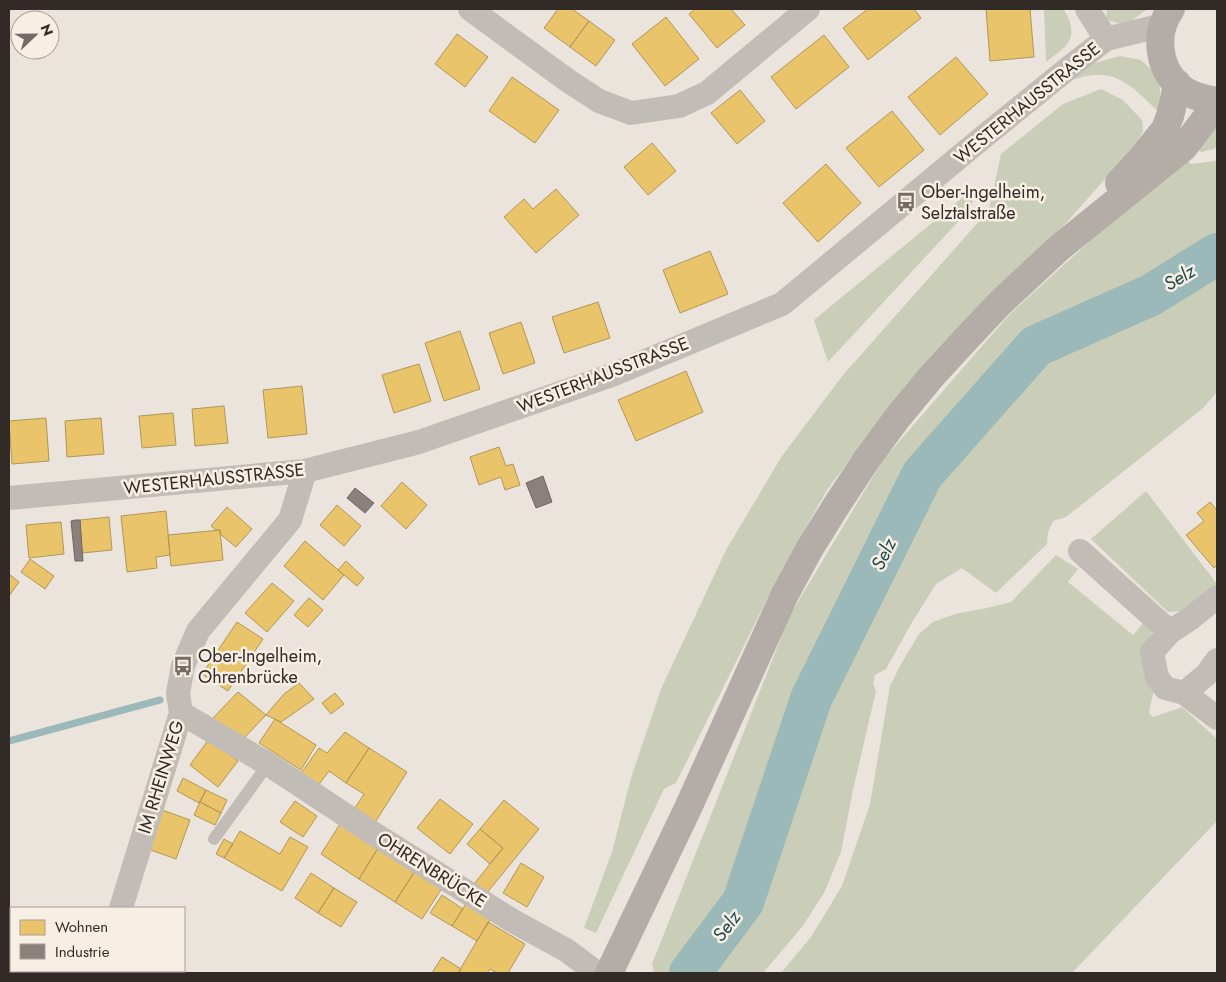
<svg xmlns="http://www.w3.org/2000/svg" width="1226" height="982" viewBox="0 0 1226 982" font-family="Jost,sans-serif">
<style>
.green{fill:#caceb8}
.homes{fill:#e9c46a;stroke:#b29656}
.industry{fill:#8a817c;stroke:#706762}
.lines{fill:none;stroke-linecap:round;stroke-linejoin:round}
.stream{stroke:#9cb9b9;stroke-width:7}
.river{stroke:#9cb9b9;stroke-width:42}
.lane{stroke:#c2bcb7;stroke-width:12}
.street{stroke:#c2bcb7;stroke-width:24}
.secondary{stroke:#b3aca7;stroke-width:28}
.labels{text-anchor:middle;stroke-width:5;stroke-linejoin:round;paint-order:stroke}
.street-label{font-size:18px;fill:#322a26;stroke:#f7efe4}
.poi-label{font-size:18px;fill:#322a26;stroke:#f7efe4;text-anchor:start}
.water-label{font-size:19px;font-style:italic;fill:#1f4b50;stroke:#f7efe4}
</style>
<rect width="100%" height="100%" fill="#eae4dd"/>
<path class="green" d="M1044,9h19c7,9 12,23 5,34 -3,5 -17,15 -22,19z
M1107,9h40l-21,16 -20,-5z
M1120,56l21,4 13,12 5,10 2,21 -1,10c-27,-25 -44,-48 -84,-34l-2,-3 21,-13z
M1101,89l22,11 19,20 1,11 -6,12 -71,80 -109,108 -68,76 -62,83 -51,91 -100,202 -12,6 -68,144 -12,-5 28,-76 19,-74 30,-89 65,-139 56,-94 61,-81 146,-165 12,-56 62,-50z
M1217,123v23l-3,3 -13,3 -7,-6z
M1183,156l8,8 24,-3 2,-2v233l-15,17 -136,108 -13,4 -5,11 -1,12 -51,49 -34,-25 -26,16 -25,40 -25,45 -11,6 -2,8 3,8 -23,99 -12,62 -17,41 -22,34 -39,46h-109l-2,-9 138,-349 93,-155 126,-145z
M972,190l4,4 -8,17 -140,151 -14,-42z
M1146,491l71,93v1l-32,26 -17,1 -77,-73z
M1056,555l22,14 -10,13 65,53 11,-13 8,10 -7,19 9,37 -5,25 4,4 29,-10 35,32v82l-145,152h-291l30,-36 31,-51 28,-82 20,-118 11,-22 18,-30 14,-12 22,-8 32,-6 24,-6z"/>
<path class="homes" d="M558,9h14l17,12 -19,26 -26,-19z
M695,9h36l14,16 -28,23 -28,-34z
M868,9h46l7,9 -53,42 -25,-32z
M986,9h44l4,48 -44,4z
M666,17l33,42 -34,27 -33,-42z
M589,21l26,19 -19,26 -26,-19z
M457,34l31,23 -23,30 -30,-23z
M824,35l25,32 -53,42 -25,-32z
M956,57l32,37 -48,41 -32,-38z
M512,77l47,33 -24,33 -46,-32z
M740,90l25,31 -28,23 -26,-31z
M892,111l32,39 -45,37 -33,-39z
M652,143l24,28 -28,24 -24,-28z
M826,164l35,39 -43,39 -35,-39z
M556,189l23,26 -43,38 -32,-36 20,-18 9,10z
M710,251l18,43 -48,19 -17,-43z
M598,302l12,36 -46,15 -12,-36z
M521,322l14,41 -32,11 -14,-41z
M460,331l20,58 -36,12 -19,-58z
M419,364l12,37 -37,12 -12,-38z
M686,371l17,41 -67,29 -18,-41z
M302,386l5,48 -39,4 -5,-48z
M224,406l4,37 -33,3 -3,-37z
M173,413l3,32 -34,3 -3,-32z
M46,418l3,43 -37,3 -3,-43z
M101,418l3,36 -37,3 -2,-36z
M499,447l7,19 7,-2 7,21 -15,5 -4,-13 -22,8 -9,-28z
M402,482l25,23 -21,24 -25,-23z
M1210,502l7,8v55l-3,3 -28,-33 18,-14 -7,-8z
M337,505l24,21 -17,20 -24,-21z
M227,507l25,22 -16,18 -16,-13v-4h-4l-5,-4z
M166,511l4,44 -14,2 1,11 -30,4 -6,-56z
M109,517l3,33 -30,3 -2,-33z
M61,522l3,32 -35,4 -3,-33z
M220,530l3,30 -52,6 -3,-31z
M305,541l39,34 -21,25 -39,-34z
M30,559l24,17 -9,13 -24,-17z
M346,561l18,17 -7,8 -19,-16z
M9,574l10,8 -10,14z
M272,583l22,18 -27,31 -22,-19z
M309,598l14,12 -15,17 -14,-12z
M237,622l26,17 -35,52 -26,-17z
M299,683l15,16 -33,23 -15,-7 18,-21z
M238,692l28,23 -22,23 -32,-19z
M335,693l9,11 -13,10 -9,-11z
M275,719l41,26 -15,25 -42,-27z
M345,732l24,16 -23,35 -17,-12 -12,16 -18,-11 20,-28 8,5z
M209,739l29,22 -20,26 -28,-22z
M369,748l38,24 -33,52 -21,-13 11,-17 -18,-11z
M183,778l23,12 -7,13 -22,-12z
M206,790l21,10 -6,13 -21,-11z
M440,799l33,25 -23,30 -33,-26z
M504,800l35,29 -53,65 -12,-10 29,-36 -23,-19z
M295,801l22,15 -14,21 -23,-15z
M200,802l21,11 -6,12 -21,-10z
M162,810l28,10 -14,39 -28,-10z
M340,824l38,24 -19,31 -38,-25z
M480,829l23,19 -13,16 -23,-20z
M240,831l40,23 10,-17 18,10 -26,44 -58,-33z
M224,839l9,5 -9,14 -8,-4z
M378,848l37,23 -20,31 -36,-23z
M521,863l23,14 -17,30 -24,-14z
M415,871l27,17 -20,31 -27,-17z
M311,873l23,15 -16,25 -23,-15z
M334,888l23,14 -16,25 -23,-14z
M442,895l21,14 -11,17 -22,-13z
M467,902l25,15 -15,24 -25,-15z
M488,922l37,22 -17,29h-11l-7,-4 -3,4h-29z
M442,957l19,12 -3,4h-26z"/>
<path class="industry" d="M543,476l9,26 -16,6 -10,-25z
M355,488l19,15 -9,10 -18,-15z
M75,520h5l3,41h-8l-4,-40z"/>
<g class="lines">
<path class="stream" d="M9,741l151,-41"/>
<path class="river" d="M690,973l53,-71 68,-203 111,-224 114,-129 115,-51 66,-41"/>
<path class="lane" d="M214,839l54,-75"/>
<path class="street" d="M470,9l97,71 32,21 32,12 48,-7 28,-13 101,-84
M1087,9l19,30
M9,498l296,-27 114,-29 193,-67 170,-71 199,-165 85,-69 40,-31 57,-14
M1080,551l90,81
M1217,597l-26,21 -21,14 -18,20 5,25 8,11 19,5 33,25
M1184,693l22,-18 11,-15
M181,713l87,51 103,68 142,89 53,29 31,23
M121,908l60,-195 -3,-20 5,-27 15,-35 92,-111 15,-49
M102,973v-2"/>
<path class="secondary" d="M1171,9c-18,25 -13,63 13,81 10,7 21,9 33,11
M1119,183l22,-24 24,-30 5,-13 4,-16 3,-17
M609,973l79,-165 97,-214 25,-46 28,-45 29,-44 31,-42 33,-40 34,-37 35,-37 59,-55 125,-101 25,-33 8,-13"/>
</g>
<defs>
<symbol id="bus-bare" viewBox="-9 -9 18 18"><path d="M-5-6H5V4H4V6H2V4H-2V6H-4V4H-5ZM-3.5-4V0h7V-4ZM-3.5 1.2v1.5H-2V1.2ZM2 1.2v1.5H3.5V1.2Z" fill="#726b66" stroke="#f7efe4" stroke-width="2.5" paint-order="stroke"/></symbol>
</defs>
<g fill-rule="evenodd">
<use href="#bus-bare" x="892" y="188" width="28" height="28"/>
<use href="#bus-bare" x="169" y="652" width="28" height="28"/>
</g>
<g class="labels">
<g class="street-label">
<text transform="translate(1027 103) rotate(-39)" y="6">WESTERHAUSSTRASSE</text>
<text transform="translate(603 375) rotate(-21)" y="6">WESTERHAUSSTRASSE</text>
<text transform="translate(214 479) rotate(-6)" y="6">WESTERHAUSSTRASSE</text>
<text transform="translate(161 777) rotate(-73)" y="6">IM RHEINWEG</text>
<text transform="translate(432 870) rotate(32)" y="6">OHRENBRÜCKE</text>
</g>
<g class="poi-label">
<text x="921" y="198">Ober-Ingelheim,<tspan x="921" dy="21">Selztalstraße</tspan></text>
<text x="198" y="662">Ober-Ingelheim,<tspan x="198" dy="21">Ohrenbrücke</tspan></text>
</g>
<g class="water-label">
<text transform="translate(1179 277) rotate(-31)" y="7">Selz</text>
<text transform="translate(883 554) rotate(-64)" y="7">Selz</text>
<text transform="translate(726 926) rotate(-53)" y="7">Selz</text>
</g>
</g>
<rect width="1226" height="982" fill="none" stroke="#322a26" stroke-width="20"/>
<rect x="10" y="907" width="175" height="65" fill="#f7efe4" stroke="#a8a098"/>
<rect x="20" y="920" width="25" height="15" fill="#e9c46a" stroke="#a8a098"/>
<text x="55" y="932" font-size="15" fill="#322a26">Wohnen</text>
<rect x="20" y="944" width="25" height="15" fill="#8a817c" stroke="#a8a098"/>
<text x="55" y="957" font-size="15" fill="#322a26">Industrie</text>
<g transform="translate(35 35) rotate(68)"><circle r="24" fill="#f7efe4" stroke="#a8a098"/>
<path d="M0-4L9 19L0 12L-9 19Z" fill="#726b66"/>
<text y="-8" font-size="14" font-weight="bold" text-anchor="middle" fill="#322a26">N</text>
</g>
</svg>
